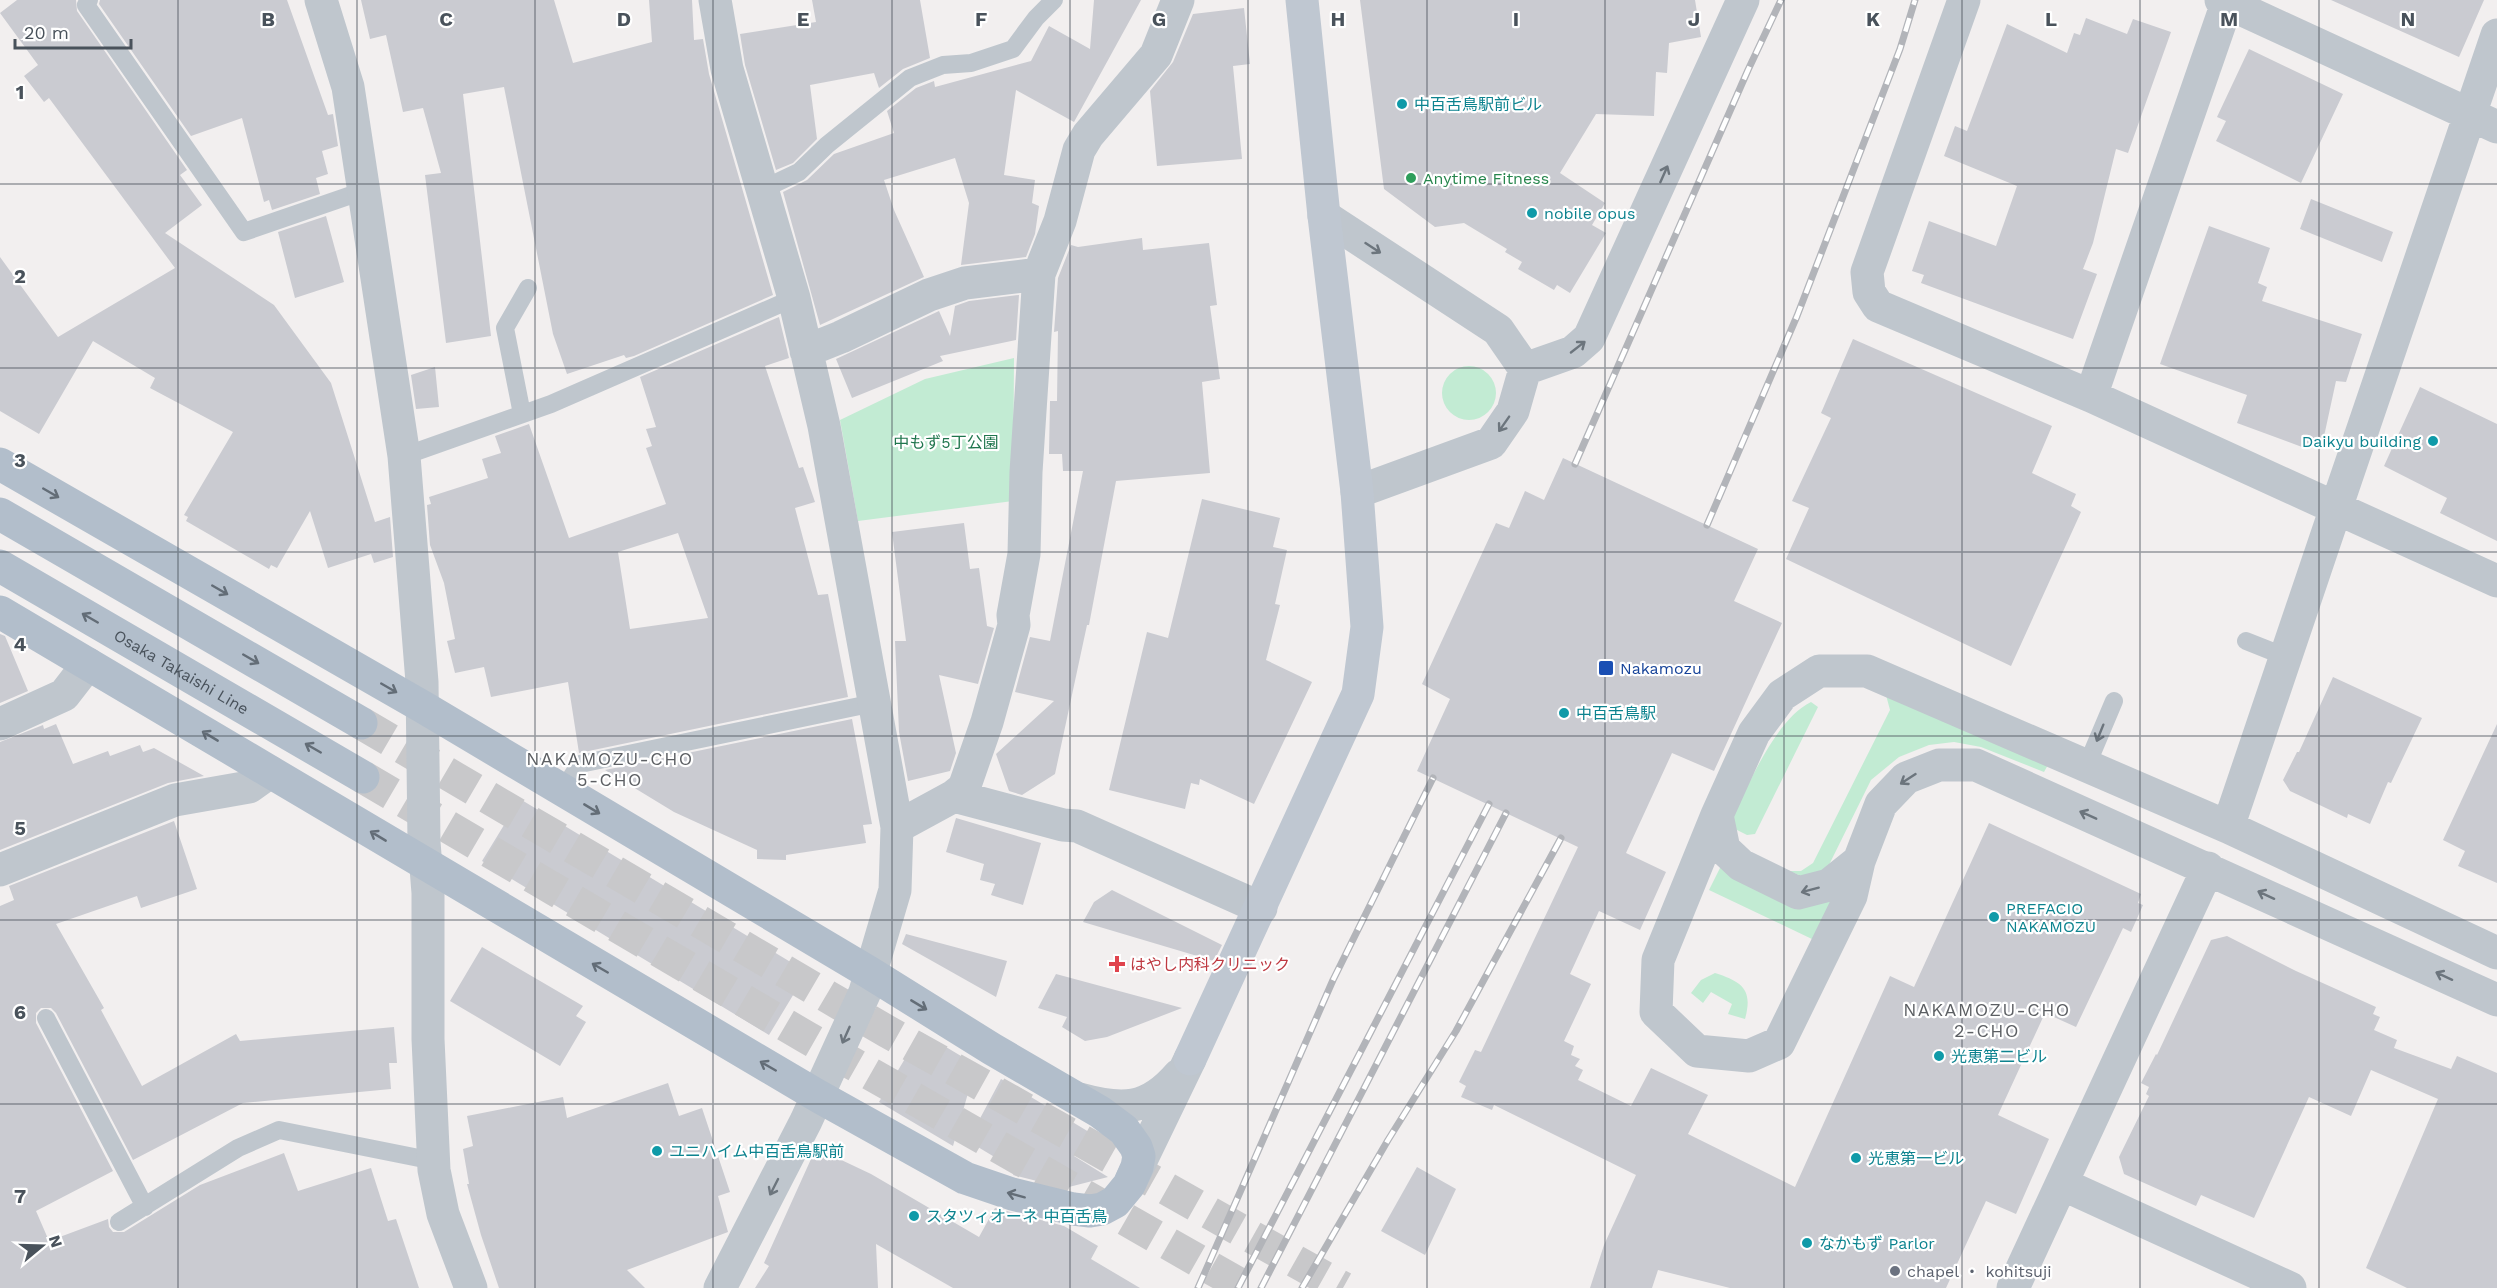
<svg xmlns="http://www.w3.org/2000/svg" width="2497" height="1288" viewBox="0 0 2497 1288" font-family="'Work Sans','Noto Sans JP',sans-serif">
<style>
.green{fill:#c2ebd3}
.building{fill:#cacbd1;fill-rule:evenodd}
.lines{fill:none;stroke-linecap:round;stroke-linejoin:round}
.primary-tunnel{stroke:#c8c8ca;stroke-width:33;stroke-dasharray:33 16;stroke-linecap:butt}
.lane{stroke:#bfc6cd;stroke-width:18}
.street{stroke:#bfc6cd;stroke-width:33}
.secondary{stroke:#bfc7d1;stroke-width:33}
.primary{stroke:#b2becb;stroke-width:33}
.rail-casing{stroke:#b2b4b9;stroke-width:7}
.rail{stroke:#fff;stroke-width:4.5;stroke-dasharray:14;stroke-linecap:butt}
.oneway{stroke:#6c757d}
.oneway2{stroke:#636d77}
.grid{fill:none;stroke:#49525b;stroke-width:1.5;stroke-opacity:0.55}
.culture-dot{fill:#0f9aa8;stroke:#fff;stroke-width:2}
.leisure-dot{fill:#2e9e5b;stroke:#fff;stroke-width:2}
.transit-dot{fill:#1a4fb4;stroke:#fff;stroke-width:2}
.health-dot{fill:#e0444e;stroke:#fff;stroke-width:2}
.worship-dot{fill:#6b7280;stroke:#fff;stroke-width:2}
.labels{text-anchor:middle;stroke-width:4.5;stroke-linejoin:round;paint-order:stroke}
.culture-label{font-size:16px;fill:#0d838f;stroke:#fff;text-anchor:start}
.leisure-label{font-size:16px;fill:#27864d;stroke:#fff;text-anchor:start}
.park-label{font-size:16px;fill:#20764e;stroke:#fff}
.transit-label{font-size:16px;fill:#164399;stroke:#fff;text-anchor:start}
.street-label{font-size:16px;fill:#49525b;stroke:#fff}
.health-label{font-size:16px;fill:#be3a42;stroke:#fff;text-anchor:start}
.worship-label{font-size:16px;fill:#5b616d;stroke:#fff;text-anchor:start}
.neighbourhood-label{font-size:18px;letter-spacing:1.5px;fill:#5c5f63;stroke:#fff}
.grid-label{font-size:20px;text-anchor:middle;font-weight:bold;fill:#49525b;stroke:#fff;stroke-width:4.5;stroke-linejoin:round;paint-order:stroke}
</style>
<rect width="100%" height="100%" fill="#f2efef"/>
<path class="green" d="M1014,358l-1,143 -155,20 -18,-101 85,-41z
M1442 393a27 27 0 1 1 54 0a27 27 0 1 1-54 0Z
M1886,695l163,68 -5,9 -63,-25 -27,-5 -25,3 -30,12 -28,23 -46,93 -14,7 -22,-9h12l12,-8 77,-153z
M1811,702l7,5 -63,127 -8,1 -12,-6 -3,-13c19,-35 44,-97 79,-114z
M1721,866l113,34 -20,40 -105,-50z
M1715,973c28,9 38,17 30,46l-17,-5 4,-10 -21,-12 -8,11 -12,-10 10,-13z"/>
<path class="building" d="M17,0h59l1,11 110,159 -7,5 22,30 -37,28 109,72 57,78 44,139 15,-5 3,40 -19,6 -3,-9 -43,14 -18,-57 -33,57 -6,-3 -2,4 -83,-48 2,-4 -4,-2 49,-83 -83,-44 5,-10 -62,-37 -54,93 -39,-23v-154l58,80 117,-69 -126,-170 -5,4 -20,-26 14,-11 -38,-52z
M100,0h187l41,115 5,-1 5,32 -16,5 6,23 -12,4 4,16 -48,16 -3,-10 -5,2 -22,-84 -51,18 -92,-132z
M361,0h193l19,63 79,-21 -3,-42h43l2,40 9,-1 6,35 64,221 -139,61 -8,2 -2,-3 -57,19 -14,-40 -49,-247 -41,7 28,242 -45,7 -21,-168 16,-2 -18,-65 -20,4 -17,-77 -16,4z
M812,0h108l10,58 -27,11 -24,19 -5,-15 -64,12 7,54 -24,24 -17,7 -31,-105 -5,-31 76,-12z
M1094,0h47l-67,122 -58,-32 -12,85 31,5 -3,23 7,3 -4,28 -9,23 -65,8 8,-62 -14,-45 -71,22 10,30 30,67 -104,48 -37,-133 24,-12 27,-26 60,-21 -7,-22 29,-23 18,-7 1,6 96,-26 18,-35 41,23z
M1360,0h335l6,37 -32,6 -2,30 -11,-1 -2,44 -58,-2 -36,59 45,30 -13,22 14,8 -36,60 -13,-8 -3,5 -36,-21 4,-7 -17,-10 2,-3 -43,-26 -29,4 -51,-38z
M2331,0h153l-25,57z
M1244,8l6,56 -17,2 9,93 -85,7 -7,-75 23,-29 20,-48z
M2086,18l41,16 6,-15 38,13 -43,121 -12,-4 -23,94 -10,26 14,5 -24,65 -152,-56 3,-8 -12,-4 17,-50 67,25 21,-60 -73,-30 11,-30 12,5 40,-107 60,29 7,-20 6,2z
M2249,49l94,45 -42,89 -85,-42 10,-20 -9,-4z
M2311,199l82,33 -11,30 -82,-33z
M326,216l18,66 -49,16 -17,-66z
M2209,226l61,22 -12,35 9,4 -5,14 100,33 -16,48 -10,-1 -13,60 -7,4 -14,2 -65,-24 10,-28 -87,-31z
M1142,238l1,12 66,-7 8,62 -7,1 10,73 -18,3 8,91 -94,8 -27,144h-2l-32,149 -33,21 -13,-4 -13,-37 58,-53 -39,-9 15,-55 20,4 33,-170h-20l-1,-17h-13l1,-53h7l1,-70 -4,1 4,-54 13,-33 7,2z
M1019,295l-3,45 -76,16 3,5 -91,37 -16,-39 103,-48 11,25 5,-30 14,-5z
M779,317l10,41 -24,8 34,102 4,-1 12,35 -20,6 23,87 10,-1 20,103 -269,56 -11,-71 -77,15 -7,-30 -29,6 -8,-32 8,-2 -11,-56 -14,-38 -3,-40 4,-1 -2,-7 59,-19 -6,-19 19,-6 -6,-17 34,-12 40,114 97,-34 -20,-56 6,-2 -6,-17 10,-2 -16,-50zM678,533l30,85 -78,11 -12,-77z
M1853,339l199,87 -20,47 44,21 -5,12 10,6 -70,154 -225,-107 23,-51 -17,-7 39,-83 -10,-5z
M435,367l4,40 -23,2 -5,-34z
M2420,387l77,37v117l-57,-28 7,-15 -63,-32z
M1563,458l195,91 -24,52 48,22 -68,148 -42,-18 -46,100 40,19 -26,58 -41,-19 -29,63 21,10 -27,57 10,5 -3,9 9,4 -5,7 8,4 -5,10 53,26 20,-38 57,27 -20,39 107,53 95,-211 24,11 75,-164 152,71 -3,9 5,2 -12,27 -8,-4 -47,99 -31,-14 -47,102 51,24 -33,75 -30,-13 -40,87h-216l-72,-18 -6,18h-62l14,-43 32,-70 -142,-70 -2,5 -31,-13 5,-11 -7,-4 16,-32 6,2 97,-205 -161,-76 33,-72 -28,-15 74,-161 13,5 16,-37 19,9z
M1202,499l78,19 -7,29 14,3 -12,54 5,1 -14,55 46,22 -58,122 -54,-25 -1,6 -8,-2 -6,26 -76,-19 38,-158 21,6z
M964,523l6,46 9,-1 8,58 7,2 -16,56 -39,-9 17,78 -6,18 -42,10 -9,-49 -4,-91h11l-14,-109z
M0,634l5,2 23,55 -28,12z
M2333,677l89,41 -31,65 -3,-1 -18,42 -22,-10 -1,4 -57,-27 -7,-11 14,-28h2z
M852,719l20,105 -9,1 3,18 -80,12v5l-29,-1v-9l-83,-38 -69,-42z
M56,724l17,40 35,-13 2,5 30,-11 3,7 11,-4 50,28 -36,7 -168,67v-108l43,-17 1,4z
M2497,724v159l-39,-17 7,-15 -22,-11z
M520,799l287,173 -38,63 -287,-174z
M956,818l85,25 -18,62 -32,-10 4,-11 -15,-4 4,-16 -38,-12z
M174,821l23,68 -56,19 -4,-12 -81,28 48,84 -3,2 41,76 94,-52 4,7 154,-14 3,36h-8l2,26 -148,14 -110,57 -77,-147 -5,-5h-10l-5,5v10l77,148 -77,40 13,30 59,-22 1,8 4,5h11l76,-47 84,-32 14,38 73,-23 17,53 8,-2 23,69h-419v-382l14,-6 -5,-14z
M1112,890l110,55 -8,16 -131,-39 11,-20z
M906,934l101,27 -11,36 -94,-53z
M2227,936l69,35 80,36 -3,7 7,3 -6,13 23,10 -3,8 57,21 6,-13 40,17v215h-90l-41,-20 72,-169 -67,-29 -20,46 -42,-19 -55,121 -53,-23 -5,11 -72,-32 -5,-17 30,-61 -3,-2 3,-7 -8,-4 15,-29 1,1 54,-115z
M482,947l101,59 -7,10 10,6 -26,44 -110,-65z
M1056,974l126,34 -75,29 -22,4 -23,-14 5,-10 -29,-9z
M921,1032l55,33 -23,81 -74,-44z
M1001,1079l88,53 -15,24 34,21 -43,11 -52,-13 3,-5 -48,-29z
M668,1083l11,33 23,-8 28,84 -12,4 10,36 -101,38 18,18h-146l-18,-53 -14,-51h2l-6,-35 10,-3 -6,-30 96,-19 4,21z
M816,1148l55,26 108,63 16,-29 69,18 34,20 -7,13 49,29h-187l-77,-44 2,44h-123l14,-22 -5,-3z
M1417,1167l39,22 -31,66 -44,-24z"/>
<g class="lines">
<path class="primary-tunnel" d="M361,723l527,309 455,256
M363,777l443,260 440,251"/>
<path class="lane" d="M89,0l-3,5 158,227 119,-41
M763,189l36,-17 28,-27 83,-67 33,-13 28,-2 42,-14 23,-31 18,-18
M522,414l-17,-86 23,-40
M404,456l147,-52 243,-106
M2246,641l40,16
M2087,765l27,-64
M562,791l18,-27 294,-61
M46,1018l99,189
M119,1222l119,-74 41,-18 155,31"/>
<path class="street" d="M321,0l27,87 56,369 18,226 2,160 4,51v146l6,131 9,44 28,74
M715,0l12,69 67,229 30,128 73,401 -2,63 -30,102 -59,129 -86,167
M1964,0l-97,272 2,20 9,14 213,90 245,112 -108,319
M2221,0l276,127
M2497,35l-161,473 161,73
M1324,216l174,114 27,39 -12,42 -22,32 -134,49
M806,351l35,-14 88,-42 36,-12 74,-9
M1525,369l48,-17 16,-14 154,-338
M2091,396l136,-393
M0,724l64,-29 24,-31
M954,796l109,29 14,1 184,82
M1717,815l7,34 17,16 57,28 31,-8 30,-24
M897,827l57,-31 10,-8 23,-66 27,-97 -1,-10 11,-61 2,-82 13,-198 21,-53 19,-71 9,-15 68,-80 22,-55
M0,870l175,-70 74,-13 21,-15
M2497,953l-269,-126 -361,-156h-48l-37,24 -28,38 -37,82 -59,145 -2,52 41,39 52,5 30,-13 72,-147 8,-35 22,-57 25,-26 33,-13h37l521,235
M1079,1099c43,12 69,12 100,-24
M1131,1181l59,-122
M2062,1184l228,104
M2013,1288l195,-420"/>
<path class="secondary" d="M1190,1059l168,-365 9,-67 -10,-135 -33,-276 -22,-216"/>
<g class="primary">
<path d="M0,464l423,243 447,266 122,76 108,63 24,18 12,17 3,9 -2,11 -8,18 -14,17 -13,7 -12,2 -17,-2 -61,-15 -47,-16 -147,-82 -818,-484"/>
<path d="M0,514l361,209"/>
<path id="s1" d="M0,566l363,211"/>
</g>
<defs>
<path id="rail" d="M1575,464l173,-394 33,-70
M1707,525l90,-209 103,-267 15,-49
M1198,1288l135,-308 100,-202
M1238,1288l251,-484
M1261,1288l245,-475
M1302,1288l86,-148 68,-109 105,-193"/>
</defs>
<use href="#rail" class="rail-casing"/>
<use href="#rail" class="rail"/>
</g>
<defs><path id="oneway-shaft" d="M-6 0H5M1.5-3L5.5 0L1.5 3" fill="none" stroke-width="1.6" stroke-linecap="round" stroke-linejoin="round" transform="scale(1.5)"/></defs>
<g class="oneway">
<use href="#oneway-shaft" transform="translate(1664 174) rotate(-66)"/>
<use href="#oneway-shaft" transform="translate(1373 248) rotate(33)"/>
<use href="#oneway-shaft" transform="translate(1578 347) rotate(-38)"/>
<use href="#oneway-shaft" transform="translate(1504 424) rotate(125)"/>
<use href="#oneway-shaft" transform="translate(2100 733) rotate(112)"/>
<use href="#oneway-shaft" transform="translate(1908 779) rotate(147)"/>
<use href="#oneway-shaft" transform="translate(2088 815) rotate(-156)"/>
<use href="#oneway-shaft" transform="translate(1810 890) rotate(165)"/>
<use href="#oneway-shaft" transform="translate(2266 895) rotate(-155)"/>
<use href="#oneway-shaft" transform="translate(2444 976) rotate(-155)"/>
<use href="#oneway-shaft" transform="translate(846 1035) rotate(114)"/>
<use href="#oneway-shaft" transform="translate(774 1187) rotate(117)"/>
</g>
<g class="oneway2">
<use href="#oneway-shaft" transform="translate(51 493) rotate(30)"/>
<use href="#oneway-shaft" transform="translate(220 590) rotate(30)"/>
<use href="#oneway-shaft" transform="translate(90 618) rotate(-150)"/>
<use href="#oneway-shaft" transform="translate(251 659) rotate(30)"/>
<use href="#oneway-shaft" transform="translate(389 688) rotate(30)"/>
<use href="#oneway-shaft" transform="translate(210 736) rotate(-149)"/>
<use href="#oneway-shaft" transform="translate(313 748) rotate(-150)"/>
<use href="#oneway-shaft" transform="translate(592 809) rotate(31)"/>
<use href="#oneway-shaft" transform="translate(378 836) rotate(-149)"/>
<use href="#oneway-shaft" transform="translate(600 968) rotate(-150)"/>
<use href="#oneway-shaft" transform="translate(919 1005) rotate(31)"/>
<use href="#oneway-shaft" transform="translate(768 1066) rotate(-150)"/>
<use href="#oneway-shaft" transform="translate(1016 1195) rotate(-165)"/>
</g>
<path class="grid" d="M178,0v1288M357,0v1288M535,0v1288M713,0v1288M892,0v1288M1070,0v1288M1248,0v1288M1427,0v1288M1605,0v1288M1784,0v1288M1962,0v1288M2140,0v1288M2319,0v1288M0,184h2497M0,368h2497M0,552h2497M0,736h2497M0,920h2497M0,1104h2497"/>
<g class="culture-dot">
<circle cx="1402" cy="104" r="6"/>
<circle cx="1532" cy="213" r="6"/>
<circle cx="2433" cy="441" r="6"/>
<circle cx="1564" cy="713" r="6"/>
<circle cx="1994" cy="917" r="6"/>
<circle cx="1939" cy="1056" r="6"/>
<circle cx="657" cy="1151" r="6"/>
<circle cx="1856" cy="1158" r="6"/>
<circle cx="914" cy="1216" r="6"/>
<circle cx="1807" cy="1243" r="6"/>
</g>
<circle class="leisure-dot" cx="1411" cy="178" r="6"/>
<rect class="transit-dot" x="1598" y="660" width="16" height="16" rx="3"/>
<path class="health-dot" d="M1114 955h6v6h6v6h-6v6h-6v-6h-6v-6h6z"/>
<circle class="worship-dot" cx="1895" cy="1271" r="6"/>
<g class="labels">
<g class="culture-label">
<text x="1414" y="110">中百舌鳥駅前ビル</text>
<text x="1544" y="219">nobile opus</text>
<text x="2421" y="447" text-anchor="end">Daikyu building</text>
<text x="1576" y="719">中百舌鳥駅</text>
<text x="2006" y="914">PREFACIO<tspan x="2006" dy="18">NAKAMOZU</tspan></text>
<text x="1951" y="1062">光恵第二ビル</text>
<text x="669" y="1157">ユニハイム中百舌鳥駅前</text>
<text x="1868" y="1164">光恵第一ビル</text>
<text x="926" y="1222">スタツィオーネ 中百舌鳥</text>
<text x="1819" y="1249">なかもず Parlor</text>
</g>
<g class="leisure-label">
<text x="1423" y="184">Anytime Fitness</text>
</g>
<g class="park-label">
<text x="946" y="448">中もず5丁公園</text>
</g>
<g class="transit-label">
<text x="1620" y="674">Nakamozu</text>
</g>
<g class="street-label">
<text dy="6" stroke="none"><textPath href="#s1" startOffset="210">Osaka Takaishi Line</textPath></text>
</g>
<g class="health-label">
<text x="1130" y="970">はやし内科クリニック</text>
</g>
<g class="worship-label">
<text x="1907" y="1277">chapel ・ kohitsuji</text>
</g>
<g class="neighbourhood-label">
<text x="610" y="765">NAKAMOZU-CHO<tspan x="610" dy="21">5-CHO</tspan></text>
<text x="1987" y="1016">NAKAMOZU-CHO<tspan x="1987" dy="21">2-CHO</tspan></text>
</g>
</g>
<g class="grid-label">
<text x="268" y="26">B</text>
<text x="446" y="26">C</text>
<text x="624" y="26">D</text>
<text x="803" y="26">E</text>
<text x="981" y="26">F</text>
<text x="1159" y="26">G</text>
<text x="1338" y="26">H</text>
<text x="1516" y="26">I</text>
<text x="1694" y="26">J</text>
<text x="1873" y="26">K</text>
<text x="2051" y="26">L</text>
<text x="2229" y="26">M</text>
<text x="2408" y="26">N</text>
<text x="20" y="99">1</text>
<text x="20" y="283">2</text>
<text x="20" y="467">3</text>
<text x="20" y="651">4</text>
<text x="20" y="835">5</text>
<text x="20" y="1019">6</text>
<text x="20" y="1203">7</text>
</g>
<g transform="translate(42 1246) rotate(71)" stroke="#ffffff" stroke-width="4.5" paint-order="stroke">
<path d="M0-4.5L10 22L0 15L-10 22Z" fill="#49525b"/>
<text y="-9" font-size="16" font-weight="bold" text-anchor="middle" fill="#49525b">N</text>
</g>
<path d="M15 39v9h116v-9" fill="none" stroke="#49525b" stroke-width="3"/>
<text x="24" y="39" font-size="18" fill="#49525b" stroke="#ffffff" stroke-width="4.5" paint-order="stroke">20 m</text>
</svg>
